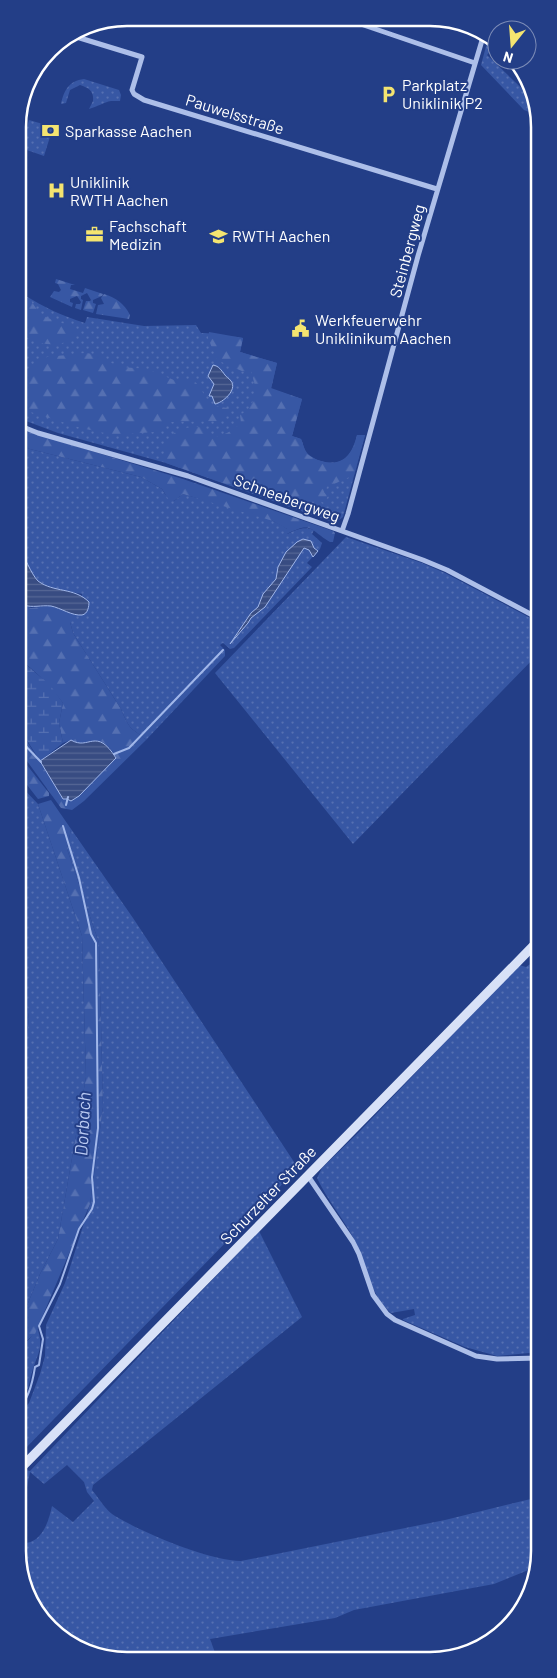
<svg xmlns="http://www.w3.org/2000/svg" width="557" height="1678" viewBox="0 0 557 1678" font-family="Barlow,sans-serif">
<style>
.green{fill:url(#green-dots)}
.forest{fill:url(#forest-firs)}
.wetland{fill:url(#wetland-marsh)}
.water{fill:url(#water-rules);stroke:#a1b7ea}
.lines{fill:none;stroke-linecap:round;stroke-linejoin:round}
.stream{stroke:#a1b7ea;stroke-width:2}
.street{stroke:#adbfe9;stroke-width:5}
.secondary{stroke:#d8e1f7;stroke-width:9}
.labels{text-anchor:middle;stroke-width:4;stroke-linejoin:round;paint-order:stroke}
.poi-label{font-size:16px;fill:#fff;stroke:#233e87;text-anchor:start}
.street-label{font-size:16px;fill:#fff;stroke:#233e87}
.water-label{font-size:18px;font-style:italic;fill:#b9c9f1;stroke:#233e87}
.rim{fill:none;stroke:#fff;stroke-width:2.5}
</style>
<defs>
<pattern id="green-dots" width="8" height="8" patternUnits="userSpaceOnUse" patternTransform="scale(1.25)"><rect width="8" height="8" fill="#3757a4"/><path d="M2 2h.1M6 6h.1" fill="none" stroke="#5570b2" stroke-width="1.8" stroke-linecap="round"/></pattern>
<pattern id="forest-firs" width="22" height="20" patternUnits="userSpaceOnUse" patternTransform="scale(1.25)"><rect width="22" height="20" fill="#3757a4"/><path d="M5 1l3.5 6h-7zM16 11l3.5 6h-7z" fill="#5570b2"/></pattern>
<pattern id="wetland-marsh" width="20" height="14" patternUnits="userSpaceOnUse" patternTransform="scale(1.25)"><rect width="20" height="14" fill="#3757a4"/><path d="M1 5h8M5 5V1M11 12h8M15 12V8" fill="none" stroke="#5570b2"/></pattern>
<pattern id="water-rules" width="6" height="5" patternUnits="userSpaceOnUse" patternTransform="scale(1.25)"><rect width="6" height="5" fill="#384c82"/><path d="M0 2.5h6" fill="none" stroke="#566795"/></pattern>
</defs>
<rect width="100%" height="100%" fill="#233e87"/>
<path class="green" d="M488,39l9,5 -10,11 48,46 2,5v9l-13,-5 -43,-45z
M84,79l35,11 2,5 -1,6c-3,0 -6,0 -9,0 -7,1 -14,6 -22,8l4,-8c1,-10 -4,-13 -13,-16l-10,5 -4,13 -5,1c3,-14 8,-23 23,-25z
M29,120l24,7 -9,29 -23,-8z
M24,295c20,12 38,21 61,28l2,-6 57,9 52,-1 5,8c10,0 13,1 21,3 7,1 13,0 21,2l-3,14 37,11 -6,26 31,10 -10,37 9,3c2,4 3,11 7,15 3,3 9,6 13,7 22,6 31,-6 36,-26h8l-22,82 -5,4 -6,1 -166,-59 -108,-30 -40,-15v-109z
M18,446l123,31 21,12 3,5 9,7 9,-7c28,8 83,19 104,35v5c10,-5 17,-8 27,-4l-2,4 10,9 -2,6 -13,14 5,4 -78,81 -4,1 -7,-6 -3,2 5,5v6l-79,84c-4,-4 -9,-7 -14,-11 -5,-5 -8,-13 -11,-20l-48,-76 -3,-11v-10l12,3v-21c-16,-4 -38,-4 -49,-19 -5,-7 -9,-20 -15,-29z
M346,537l76,26 23,10 93,49v32l-185,190 -138,-171z
M19,784l19,20 44,132 4,141 -28,162 -18,35 -21,51v-230l10,-77 -10,-56z
M71,829l62,89 165,250 -279,287v-41l10,-11 11,-29 5,-18 1,-31 19,-42 25,-79 13,-97 -4,-164 -32,-94z
M539,958v394l-42,4 -32,-9 -62,-27v-1l12,-4 -1,-6 -23,4c-22,-18 -23,-48 -36,-72 -11,-22 -28,-41 -38,-63l5,-10 37,-36 160,-167 7,2z
M259,1231l43,86 -209,168 -1,5c7,8 14,21 23,26 28,17 95,45 126,45l204,-41 94,-23v61l-3,9 -42,17 -140,26 -19,8 -125,21 7,19h-112l-56,-30 -29,-56v-34l6,5c17,-2 23,-23 26,-37l21,16 21,-21 -7,-9 -3,-10 -17,-17 -23,19 -14,-12 -3,15 -8,9v-21l7,-5 4,1z
M37,1327c6,18 3,22 -3,39 -3,7 -4,15 -6,23h-9c0,-10 -2,-32 2,-40 5,-9 13,-12 16,-22z"/>
<path class="forest" d="M56,279l19,6h-4l-1,4 13,4 2,-5 18,6 -1,2 -9,4v3l3,1 -3,9 -10,-3 3,-9h4l1,-1 -4,-7 -6,3v3l2,1 -2,10 -6,-2 1,-4h4l1,-2 -4,-6 -7,3v3l3,1 -1,4 -22,-10 4,-6 5,1 2,-2 -3,-6 -3,-1z
M104,294c12,4 20,9 26,21l-1,4 -33,-5 2,-9 6,-1 -3,-6z
M20,296c12,-1 14,14 24,20 10,6 25,6 32,17l-5,8c-20,6 -39,4 -53,-11v-32z
M209,332l34,6 -3,14 37,11 -6,25 31,11 -10,37 9,3c2,4 3,11 6,15 4,3 10,6 14,7 22,7 32,-7 36,-26h8l-11,40 -20,9 -4,-2 -6,10 4,4 -4,7 -10,-5 -3,7 -19,2 -126,-44c-5,-27 10,-37 35,-36l9,10c13,0 22,-6 31,-14l-1,-8 8,-5 9,-16 -6,-24 -7,2 -27,-12 -9,-22z
M86,353l15,2 8,7 12,5 26,2 27,11h19c9,7 11,17 18,26l17,2 3,3 -9,10 -53,1 -15,10 -40,3 -33,-7 -63,-20v-28l13,-13 16,-10z
M26,431l157,48 150,52 2,2 -2,9h-3c-21,-12 -17,-21 -43,-8v-5l-14,-8 -90,-27 -9,7 -5,-1 -7,-11 -21,-12 -123,-31v-11z
M18,598l5,7 8,3 19,-2 20,6v10l3,11 48,76c3,7 6,15 11,20 5,4 10,7 14,11l-62,61 -12,9 -11,-2 -42,-58v-28l9,21 35,56h7l46,-42c-19,-31 -27,-7 -45,-17l-8,3 -4,-20 4,-20c-12,-16 -24,-29 -40,-41l-5,2z
M19,755l30,38v3l-11,3 -14,-18 -5,-4z
M51,800l20,29 -4,20 32,94 4,164 -13,97 -55,130 -9,7 -7,10v-26l21,-51 18,-35 28,-162 -4,-141 -44,-132z
M19,962l10,56 -10,77v45z"/>
<path class="wetland" d="M23,662l27,23 13,18 -4,20 4,20 -23,18 -17,-27 -4,-12 -1,-58z"/>
<path class="water" d="M213,365c6,1 8,5 12,10 1,2 4,3 6,6 7,9 -9,22 -16,23l-3,-8h-3l5,-12 -6,-8z
M303,539l8,2 3,7 4,3 -5,6 -4,-7 -5,-2 -39,59 -14,11 -3,5 -18,21 21,-31 7,-6 5,-13 13,-15 2,-12 8,-15 11,-10z
M18,546c6,9 13,28 20,35 16,12 36,6 51,21 0,4 -1,12 -7,13 -10,1 -21,-7 -31,-9 -10,-1 -18,2 -28,-1l-5,-7z
M71,740c18,11 25,-14 45,18l-37,38 -8,5 -4,-2h-4l-23,-38z"/>
<g class="lines">
<path class="stream" d="M19,739l22,23
M114,754l15,-6 94,-98
M66,805l2,-8
M19,1408c10,-9 14,-28 16,-41l4,-2 4,-26 -4,-13 21,-42 19,-55 13,-20 2,-7 -2,-25 6,-49 -2,-185 -5,-9 -12,-56 -16,-52"/>
<path class="street" d="M346,19l129,44
M70,35l72,22 -10,33 2,4 10,6 293,89
M18,425l20,8 150,43 235,84 24,10 91,48
M342,531l6,-17 70,-258 65,-219
M308,1176l45,66 6,12 14,41 14,19 8,6 81,36 21,3 42,-1"/>
<path class="secondary" d="M19,1470l519,-529"/>
</g>
<defs>
<symbol id="parking-bare" viewBox="-9 -9 18 18"><path d="M-3.5-5.5H1a3.5 3.5 0 0 1 0 7H-1V5.5H-3.5ZM-1-3.4V-.6H.8a1.4 1.4 0 0 0 0-2.8Z" fill="#f4e470" stroke="#233e87" stroke-width="2.5" paint-order="stroke"/></symbol>
<symbol id="bank-bare" viewBox="-9 -9 18 18"><path d="M-6-4H6V4H-6ZM0-2.3a2.3 2.3 0 1 0 0 4.6a2.3 2.3 0 1 0 0-4.6Z" fill="#f4e470" stroke="#233e87" stroke-width="2.5" paint-order="stroke"/></symbol>
<symbol id="hospital-bare" viewBox="-9 -9 18 18"><path d="M-5-5h3v3.5h4V-5h3V5h-3V1.5h-4V5h-3Z" fill="#f4e470" stroke="#233e87" stroke-width="2.5" paint-order="stroke"/></symbol>
<symbol id="office-bare" viewBox="-9 -9 18 18"><path d="M-6-3h4V-5.5h4V-3h4V5H-6ZM-1-4.5V-3h2v-1.5ZM-6 0V1H6V0Z" fill="#f4e470" stroke="#233e87" stroke-width="2.5" paint-order="stroke"/></symbol>
<symbol id="university-bare" viewBox="-9 -9 18 18"><path d="M0-5L7-2L0 1L-7-2ZM-4 1L0 2.5L4 1V4Q0 6-4 4Z" fill="#f4e470" stroke="#233e87" stroke-width="2.5" paint-order="stroke"/></symbol>
<symbol id="civic-bare" viewBox="-9 -9 18 18"><path d="M-.6-6.5H3V-4.5H.6V-3L4-1V1h2V6H-6V1h2V-1L-.6-3ZM-1.2 2.5V6h2.4V2.5Z" fill="#f4e470" stroke="#233e87" stroke-width="2.5" paint-order="stroke"/></symbol>
</defs>
<g fill-rule="evenodd">
<use href="#parking-bare" x="376" y="82" width="25" height="25"/>
<use href="#bank-bare" x="38" y="118" width="25" height="25"/>
<use href="#hospital-bare" x="44" y="178" width="25" height="25"/>
<use href="#office-bare" x="82" y="222" width="25" height="25"/>
<use href="#university-bare" x="206" y="224" width="25" height="25"/>
<use href="#civic-bare" x="288" y="316" width="25" height="25"/>
</g>
<g class="labels">
<g class="poi-label">
<text x="402" y="91">Parkplatz<tspan x="402" dy="18">Uniklinik P2</tspan></text>
<text x="65" y="137">Sparkasse Aachen</text>
<text x="70" y="188">Uniklinik<tspan x="70" dy="18">RWTH Aachen</tspan></text>
<text x="109" y="232">Fachschaft<tspan x="109" dy="18">Medizin</tspan></text>
<text x="232" y="242">RWTH Aachen</text>
<text x="315" y="326">Werkfeuerwehr<tspan x="315" dy="18">Uniklinikum Aachen</tspan></text>
</g>
<g class="street-label">
<text transform="translate(235 114) rotate(17)" y="6">Pauwelsstraße</text>
<text transform="translate(407 251) rotate(-75)" y="6">Steinbergweg</text>
<text transform="translate(287 498) rotate(20)" y="6">Schneebergweg</text>
<text transform="translate(268 1195) rotate(-46)" y="6">Schurzelter Straße</text>
</g>
<g class="water-label">
<text transform="translate(83 1124) rotate(-87)" y="6">Dorbach</text>
</g>
</g>
<path d="M0 0H557V1678H0ZM127 26H430A101 101 0 0 1 531 127V1551A101 101 0 0 1 430 1652H127A101 101 0 0 1 26 1551V127A101 101 0 0 1 127 26Z" fill="#233e87" fill-rule="evenodd"/>
<path class="rim" d="M127 26H430A101 101 0 0 1 531 127V1551A101 101 0 0 1 430 1652H127A101 101 0 0 1 26 1551V127A101 101 0 0 1 127 26Z"/>
<g transform="translate(512 45) rotate(197)"><circle r="24" fill="#233e87" stroke="#7b8bb7"/>
<path d="M0-4L9 19L0 12L-9 19Z" fill="#f4e470"/>
<text y="-8" font-size="14" font-weight="bold" text-anchor="middle" fill="#ffffff">N</text>
</g>
</svg>
